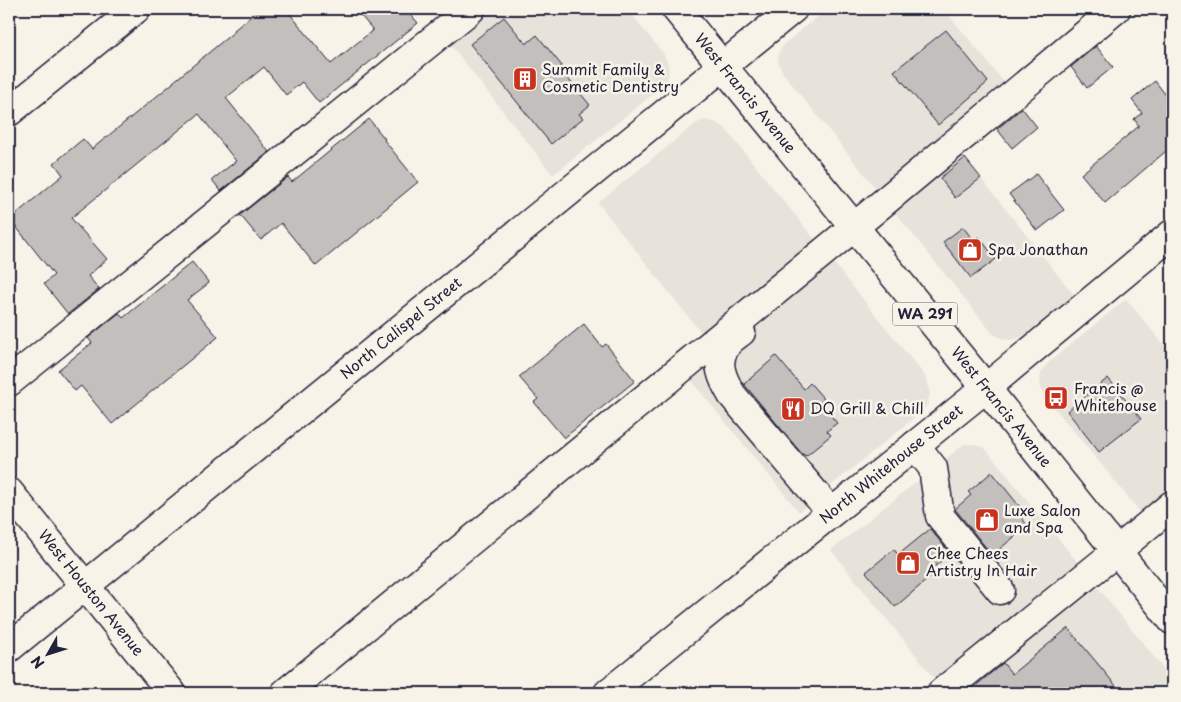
<svg xmlns="http://www.w3.org/2000/svg" width="1181" height="702" viewBox="0 0 1181 702" font-family="'Playpen Sans',sans-serif">
<style>
.built{fill:#e7e3db}
.building{fill:#c2bfbd;stroke:#22223b}
.lines{fill:none;stroke-linecap:round;stroke-linejoin:round}
.minor-casing{stroke:#22223b;stroke-width:31}
.major-casing{stroke:#22223b;stroke-width:31}
.minor{stroke:#f7f3e8;stroke-width:28}
.major{stroke:#f7f3e8;stroke-width:28}
.labels{text-anchor:middle;stroke-width:5;stroke-linejoin:round;paint-order:stroke}
.shield{fill:#f7f3e8;stroke:#62616f;stroke-width:1}
.shield-label{font-size:14px;font-weight:bold;fill:#22223b}
.poi-label{font-size:15px;fill:#22223b;stroke:#f7f3e8;text-anchor:start}
.street-label{font-size:15px;fill:#22223b;stroke:#f7f3e8}
</style>
<rect width="100%" height="100%" fill="#f7f3e8"/>
<filter id="ink" filterUnits="userSpaceOnUse"><feTurbulence type="fractalNoise" baseFrequency=".02" numOctaves="2"/><feDisplacementMap in="SourceGraphic" scale="10" xChannelSelector="R" yChannelSelector="G"/><feConvolveMatrix kernelMatrix="1 2 1 2 8 2 1 2 1" color-interpolation-filters="sRGB"/></filter>
<g filter="url(#ink)">
<path class="built" d="M436,9h191l36,44 6,13 -1,11 -5,9 -110,89 -119,-151 9,-7z
M827,9h117l68,83 -60,50 122,153 -52,42 -10,3 -9,-1 -10,-5 -211,-262 -4,-11 1,-9 5,-8z
M704,120l11,2 9,5 201,249 3,9 2,9 -3,11 -7,8 -121,99 -123,-150 30,-23 -108,-136 97,-79z
M1126,299l46,56v161l-17,14 -112,-136 -3,-9 1,-12 7,-10z
M964,444h11l10,4 187,231v14h-246l12,-10 -107,-133z"/>
<path class="building" d="M260,9h26l45,55 42,-34 -18,-21h51l12,14 -99,80 -17,-21 -16,13 -22,-28 -38,31 43,54 -48,39 -9,-11 24,-19 -37,-47 -128,104 36,41 -19,17 11,13 -31,25 -24,-30 10,-9 -44,-56 53,-44 -9,-12 29,-24 9,10 81,-66v-1l62,-51 -1,-1z
M504,17l22,27 11,-9 25,31 -3,2 31,37 -11,9 4,4 -32,26 -81,-100z
M946,30l42,52 -50,43 -44,-54z
M1096,46l17,21 -26,21 -16,-21z
M1155,81l17,22v43l-67,57 -24,-29 58,-48 -5,-7 8,-6 -10,-13z
M1022,108l15,19 -25,21 -15,-19z
M369,119l16,20 -1,1 34,42 -102,84 -35,-43 -20,17 -21,-25 48,-38 4,5z
M965,158l16,20 -26,20 -15,-20z
M1036,174l28,36 -27,21 -28,-37z
M963,227l11,14 5,-4 17,22 -25,19 -28,-36z
M192,262l17,21 -22,17 31,37 -106,87 -31,-38 -6,5 -17,-21 34,-27 -4,-5 31,-25 4,5z
M584,324l18,23 4,-3 29,37 -71,57 -30,-36 4,-3 -19,-22z
M776,356l28,33 6,-6 14,16 -4,4 17,20 -10,8 4,4 -25,21 -5,-3 -57,-69z
M1108,378l33,41 -42,33 -32,-41z
M992,472l32,40 -4,4 8,10 -36,29 -37,-46 16,-14 -3,-3z
M930,529l20,24 -19,17 3,4 -39,33 -29,-35 28,-23 4,6z
M1068,628l54,65h-155l36,-30 9,11z"/>
<g class="lines">
<defs>
<g id="minor">
<path d="M9,112l127,-103"/>
<path d="M741,332c-5,4 -12,8 -15,14 -12,16 -3,34 6,49l99,117"/>
<path d="M9,382l462,-373"/>
<path d="M915,445l18,23 7,48 60,74"/>
<path id="s1" d="M9,492l163,201"/>
<path id="s2" d="M9,648l784,-639"/>
<path d="M285,693l569,-466 262,-218"/>
<path id="s3" d="M608,693l378,-305 186,-154"/>
<path d="M941,693l176,-142 55,-46"/>
</g>
<g id="major">
<path id="s4" d="M676,9l310,379 186,232"/>
</g>
</defs>
<use href="#minor" class="minor-casing"/>
<use href="#major" class="major-casing"/>
<use href="#minor" class="minor"/>
<use href="#major" class="major"/>
</g>
</g>
<defs>
<symbol id="building-square" viewBox="-11 -11 22 22"><rect x="-9" y="-9" width="18" height="18" rx="4" fill="#c8321e" stroke="#f7f3e8"/><path d="M-4-6H4V6H1V3H-1V6H-4ZM-2.5-4.3h1.7v1.8h-1.7ZM.8-4.3h1.7v1.8H.8ZM-2.5-1h1.7V.8h-1.7ZM.8-1h1.7V.8H.8Z" fill="#fff"/></symbol>
<symbol id="shop-square" viewBox="-11 -11 22 22"><rect x="-9" y="-9" width="18" height="18" rx="4" fill="#c8321e" stroke="#f7f3e8"/><path d="M-5-2.5h2.3a2.7 3.5 0 0 1 5.4 0H5L5.5 6h-11ZM-1.5-2.5h3a1.5 2.3 0 0 0-3 0Z" fill="#fff"/></symbol>
<symbol id="bus-square" viewBox="-11 -11 22 22"><rect x="-9" y="-9" width="18" height="18" rx="4" fill="#c8321e" stroke="#f7f3e8"/><path d="M-5-6H5V4H4V6H2V4H-2V6H-4V4H-5ZM-3.5-4V0h7V-4ZM-3.5 1.2v1.5H-2V1.2ZM2 1.2v1.5H3.5V1.2Z" fill="#fff"/></symbol>
<symbol id="restaurant-square" viewBox="-11 -11 22 22"><rect x="-9" y="-9" width="18" height="18" rx="4" fill="#c8321e" stroke="#f7f3e8"/><path d="M-5-6h1v4h1v-4h1v4h1v-4h1v5L-1.5 .5V6h-2V.5L-5-1ZM5-6V6H3V1.5H1.5Q1.5-4 5-6Z" fill="#fff"/></symbol>
</defs>
<g fill-rule="evenodd">
<use href="#building-square" x="511" y="65" width="28" height="28"/>
<use href="#shop-square" x="956" y="236" width="28" height="28"/>
<use href="#bus-square" x="1042" y="384" width="28" height="28"/>
<use href="#restaurant-square" x="779" y="395" width="28" height="28"/>
<use href="#shop-square" x="973" y="506" width="28" height="28"/>
<use href="#shop-square" x="894" y="549" width="28" height="28"/>
</g>
<g class="labels">
<rect class="shield" x="892.5" y="302.5" width="65" height="23" rx="4"/>
<g class="shield-label">
<text x="925" y="319">WA 291</text>
</g>
<g class="poi-label">
<text x="542" y="75">Summit Family &amp;<tspan x="542" dy="17">Cosmetic Dentistry</tspan></text>
<text x="988" y="255">Spa Jonathan</text>
<text x="1074" y="394">Francis @<tspan x="1074" dy="17">Whitehouse</tspan></text>
<text x="810" y="414">DQ Grill &amp; Chill</text>
<text x="1004" y="516">Luxe Salon<tspan x="1004" dy="17">and Spa</tspan></text>
<text x="926" y="559">Chee Chees<tspan x="926" dy="17">Artistry In Hair</tspan></text>
</g>
<g class="street-label">
<text dy="5" stroke="none"><textPath href="#s4" startOffset="109">West Francis Avenue</textPath></text>
<text dy="5" stroke="none"><textPath href="#s2" startOffset="506">North Calispel Street</textPath></text>
<text dy="5" stroke="none"><textPath href="#s4" startOffset="514">West Francis Avenue</textPath></text>
<text dy="5" stroke="none"><textPath href="#s3" startOffset="364">North Whitehouse Street</textPath></text>
<text dy="5" stroke="none"><textPath href="#s1" startOffset="130">West Houston Avenue</textPath></text>
</g>
</g>
<rect width="1181" height="702" fill="none" stroke="#f7f3e8" stroke-width="30"/>
<rect x="15" y="15" width="1151" height="672" fill="none" stroke="#22223b" stroke-width="2" filter="url(#ink)"/>
<g transform="translate(48 654) rotate(231)" stroke="#f7f3e8" stroke-width="4" paint-order="stroke">
<path d="M0-4L9 19L0 12L-9 19Z" fill="#22223b"/>
<text y="-8" font-size="14" font-weight="bold" text-anchor="middle" fill="#22223b">N</text>
</g>
</svg>
